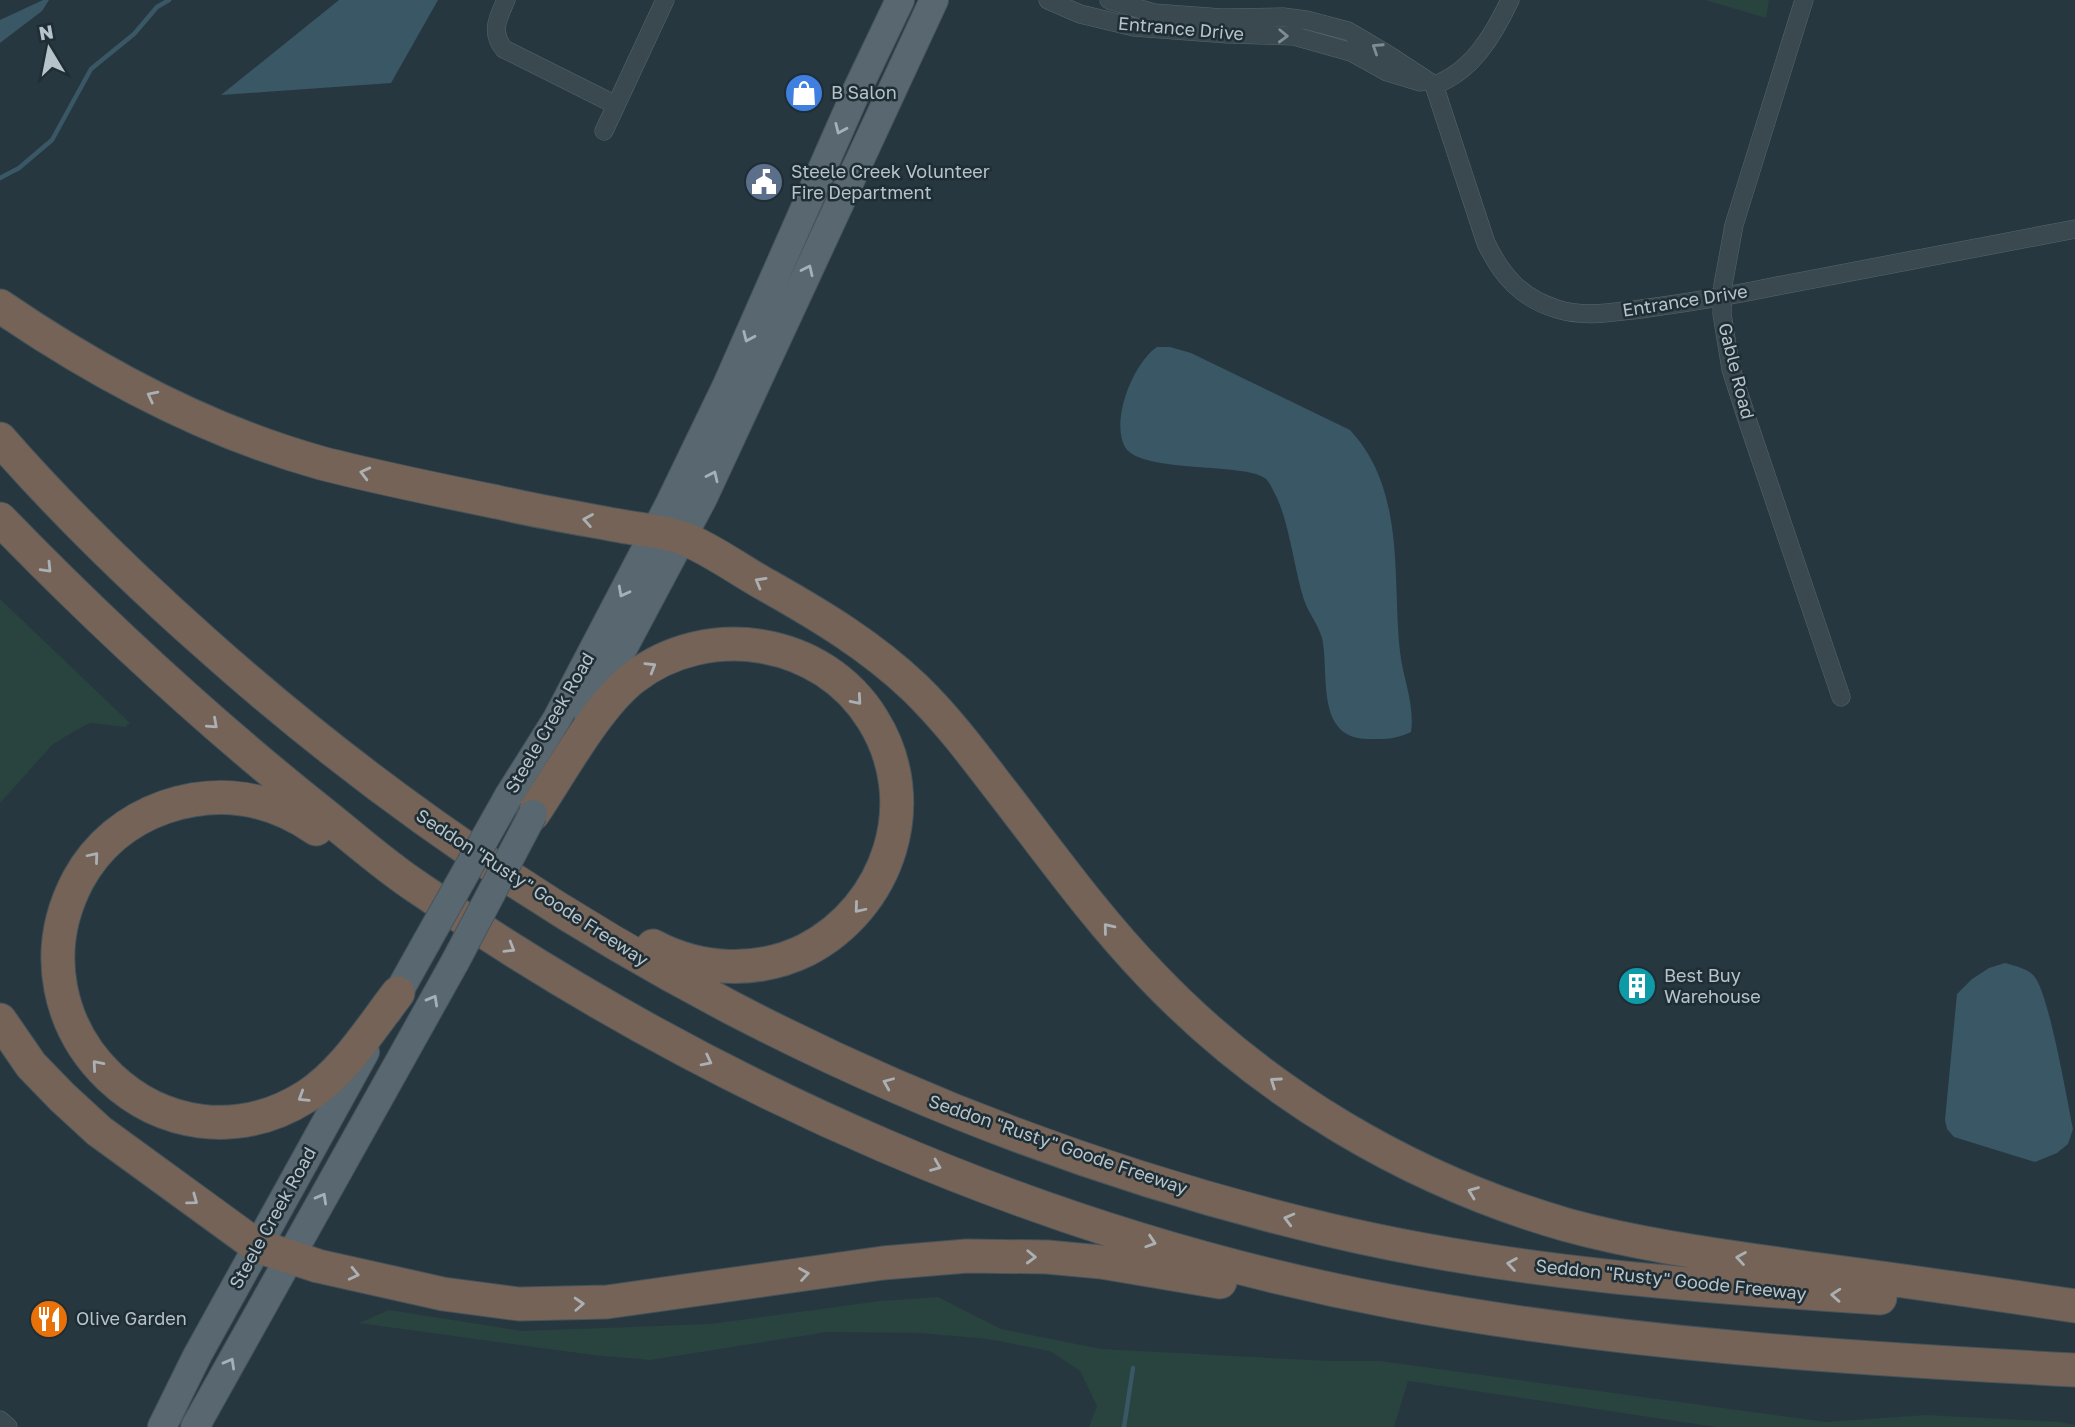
<svg xmlns="http://www.w3.org/2000/svg" width="2075" height="1427" viewBox="0 0 2075 1427" font-family="'Golos Text',sans-serif">
<style>
.green{fill:#29433f}
.water{fill:#3a5766}
.lines{fill:none;stroke-linecap:round;stroke-linejoin:round}
.stream{stroke:#3a5766;stroke-width:4.5}
.minor-casing{stroke:#58666d;stroke-width:19}
.primary-casing{stroke:#47545c;stroke-width:30}
.motorway-casing{stroke:#45535a;stroke-width:35}
.minor{stroke:#3a4850;stroke-width:18}
.primary{stroke:#586770;stroke-width:28}
.motorway{stroke:#756357;stroke-width:33}
.primary-bridge-casing{stroke:#47545c;stroke-width:30;stroke-linecap:butt}
.primary-bridge{stroke:#586770;stroke-width:28}
.oneway{stroke:#7f8c93}
.oneway2{stroke:#a4b1b8}
.oneway3{stroke:#aab0b3}
.labels{text-anchor:middle;stroke-width:5;stroke-linejoin:round;paint-order:stroke}
.street-label{font-size:18px;fill:#b7c3ca;stroke:#1f2d35}
.poi-label{font-size:18px;fill:#b7c3ca;stroke:#1f2d35;text-anchor:start}
</style>
<rect width="100%" height="100%" fill="#263740"/>
<path class="green" d="M1705,0h64l-3,18z
M0,599l130,124 -5,4 -35,-4 -17,9 -20,12 -53,59z
M938,1297l63,32 100,20 227,12h52l446,61 100,-7 135,7 14,3v2h-359l-308,-46 -14,46h-305l8,-21 -17,-35 -30,-20 -62,-12 -69,-6 -92,-1 -177,28 -57,-5 -234,-32 30,-13 133,21 188,-7 170,-23z"/>
<path class="water" d="M43,0h6l-7,11 -42,32v-23z
M339,0h99l-47,83 -170,12z
M1157,347h13l21,6 159,77c56,60 42,146 50,222 3,26 15,53 11,80 -14,7 -25,7 -41,7 -56,1 -40,-65 -48,-101 -4,-14 -13,-24 -18,-38 -10,-32 -14,-73 -27,-102 -3,-6 -7,-15 -11,-19 -18,-17 -126,-5 -141,-32 -15,-27 9,-85 32,-100z
M2005,963c10,3 22,5 29,13 15,17 33,124 39,153l-5,15 -11,9 -22,9 -81,-25 -7,-8 -2,-9 12,-126 15,-15 17,-11z"/>
<g class="lines">
<path class="stream" d="M0,178l19,-10 33,-28 39,-71 43,-35 23,-27 12,-7
M1124,1427l9,-59"/>
<defs>
<path id="minor" d="M506,0c-8,18 -16,32 -2,49l112,56
M1048,0l32,14 54,13 94,7 66,2 57,16 36,20 33,10
M1109,0l45,13 68,5 61,-1 23,3 42,11 42,25 44,29 52,158c16,33 35,55 71,66 28,9 56,3 84,0 44,-6 88,-13 131,-22 101,-19 202,-38 303,-58
M1804,0l-70,225 -11,60 -1,29 9,55 16,50 94,278
M1434,85c38,-13 60,-51 76,-85
M604,131l61,-131
M0,1420l8,7"/>
<path id="primary" d="M588,714l115,-216 231,-498
M508,797l49,-78 112,-214 58,-120 130,-295 43,-90
M388,1011l38,-68
M162,1427l35,-71 168,-304
M195,1427l260,-465"/>
<path id="motorway" d="M0,306c98,67 206,125 321,157 58,15 117,27 176,39 43,10 86,17 129,25 19,3 41,5 59,12 26,10 57,33 83,47 53,30 103,60 147,102 32,31 58,66 85,101 49,63 95,128 151,186 112,118 259,205 416,250 80,22 165,32 247,44 87,11 174,24 261,37
M0,439c63,72 132,139 204,203 323,289 704,488 1125,588 181,43 366,56 551,68
M0,519c103,106 210,205 326,297 30,24 59,50 91,71 292,201 628,350 977,415 224,42 453,56 681,68
M533,814c27,-40 63,-107 100,-136 75,-58 190,-40 240,42 51,82 16,187 -67,230 -49,24 -106,21 -153,-4
M316,829c-46,-32 -97,-40 -151,-22 -37,13 -68,38 -87,73 -78,148 87,306 229,216 38,-25 63,-67 91,-103
M0,1020l31,45 31,32 37,34 158,115 61,20 125,28 76,10 88,-2 276,-39 84,-7 80,1 54,5 119,20"/>
</defs>
<use href="#minor" class="minor-casing"/>
<use href="#primary" class="primary-casing"/>
<use href="#motorway" class="motorway-casing"/>
<use href="#minor" class="minor"/>
<use href="#primary" class="primary"/>
<use href="#motorway" class="motorway"/>
<defs>
<path id="primary-bridge" d="M426,943l82,-146
M455,962l78,-148"/>
</defs>
<use href="#primary-bridge" class="primary-bridge-casing"/>
<use href="#primary-bridge" class="primary-bridge"/>
</g>
<defs><path id="oneway-chevron" d="M-2-3.5L2.5 0L-2 3.5" fill="none" stroke-width="1.6" stroke-linecap="round" stroke-linejoin="round" transform="scale(1.75)"/></defs>
<g class="oneway">
<use href="#oneway-chevron" transform="translate(1283 36) rotate(2)"/>
<use href="#oneway-chevron" transform="translate(1377 48) rotate(-147)"/>
</g>
<g class="oneway2">
<use href="#oneway-chevron" transform="translate(840 129) rotate(114)"/>
<use href="#oneway-chevron" transform="translate(808 270) rotate(-65)"/>
<use href="#oneway-chevron" transform="translate(748 337) rotate(114)"/>
<use href="#oneway-chevron" transform="translate(713 476) rotate(-65)"/>
<use href="#oneway-chevron" transform="translate(623 592) rotate(118)"/>
<use href="#oneway-chevron" transform="translate(433 1000) rotate(-61)"/>
<use href="#oneway-chevron" transform="translate(322 1198) rotate(-61)"/>
<use href="#oneway-chevron" transform="translate(230 1363) rotate(-61)"/>
</g>
<g class="oneway3">
<use href="#oneway-chevron" transform="translate(152 396) rotate(-153)"/>
<use href="#oneway-chevron" transform="translate(365 473) rotate(-166)"/>
<use href="#oneway-chevron" transform="translate(588 520) rotate(-170)"/>
<use href="#oneway-chevron" transform="translate(47 568) rotate(46)"/>
<use href="#oneway-chevron" transform="translate(760 582) rotate(-150)"/>
<use href="#oneway-chevron" transform="translate(651 667) rotate(-31)"/>
<use href="#oneway-chevron" transform="translate(857 700) rotate(49)"/>
<use href="#oneway-chevron" transform="translate(213 724) rotate(42)"/>
<use href="#oneway-chevron" transform="translate(94 857) rotate(-50)"/>
<use href="#oneway-chevron" transform="translate(859 908) rotate(130)"/>
<use href="#oneway-chevron" transform="translate(1108 928) rotate(-129)"/>
<use href="#oneway-chevron" transform="translate(510 948) rotate(31)"/>
<use href="#oneway-chevron" transform="translate(707 1061) rotate(27)"/>
<use href="#oneway-chevron" transform="translate(97 1065) rotate(-131)"/>
<use href="#oneway-chevron" transform="translate(1275 1082) rotate(-145)"/>
<use href="#oneway-chevron" transform="translate(888 1083) rotate(-157)"/>
<use href="#oneway-chevron" transform="translate(303 1097) rotate(148)"/>
<use href="#oneway-chevron" transform="translate(936 1166) rotate(22)"/>
<use href="#oneway-chevron" transform="translate(1473 1192) rotate(-159)"/>
<use href="#oneway-chevron" transform="translate(193 1200) rotate(36)"/>
<use href="#oneway-chevron" transform="translate(1289 1219) rotate(-165)"/>
<use href="#oneway-chevron" transform="translate(1151 1242) rotate(18)"/>
<use href="#oneway-chevron" transform="translate(1031 1257) rotate(2)"/>
<use href="#oneway-chevron" transform="translate(1741 1258) rotate(-171)"/>
<use href="#oneway-chevron" transform="translate(1512 1264) rotate(-171)"/>
<use href="#oneway-chevron" transform="translate(354 1274) rotate(13)"/>
<use href="#oneway-chevron" transform="translate(804 1274) rotate(-9)"/>
<use href="#oneway-chevron" transform="translate(1836 1295) rotate(-176)"/>
<use href="#oneway-chevron" transform="translate(579 1304) rotate(-3)"/>
</g>
<defs>
<symbol id="shop-disc" viewBox="-11 -11 22 22"><circle r="9.5" fill="#3f7fe0" stroke="#1f2d35"/><path d="M-5-2.5h2.3a2.7 3.5 0 0 1 5.4 0H5L5.5 6h-11ZM-1.5-2.5h3a1.5 2.3 0 0 0-3 0Z" fill="#fff"/></symbol>
<symbol id="civic-disc" viewBox="-11 -11 22 22"><circle r="9.5" fill="#5c6f8a" stroke="#1f2d35"/><path d="M-.6-6.5H3V-4.5H.6V-3L4-1V1h2V6H-6V1h2V-1L-.6-3ZM-1.2 2.5V6h2.4V2.5Z" fill="#fff"/></symbol>
<symbol id="building-disc" viewBox="-11 -11 22 22"><circle r="9.5" fill="#0f9aa8" stroke="#1f2d35"/><path d="M-4-6H4V6H1V3H-1V6H-4ZM-2.5-4.3h1.7v1.8h-1.7ZM.8-4.3h1.7v1.8H.8ZM-2.5-1h1.7V.8h-1.7ZM.8-1h1.7V.8H.8Z" fill="#fff"/></symbol>
<symbol id="restaurant-disc" viewBox="-11 -11 22 22"><circle r="9.5" fill="#e8710a" stroke="#1f2d35"/><path d="M-5-6h1v4h1v-4h1v4h1v-4h1v5L-1.5 .5V6h-2V.5L-5-1ZM5-6V6H3V1.5H1.5Q1.5-4 5-6Z" fill="#fff"/></symbol>
</defs>
<g fill-rule="evenodd">
<use href="#shop-disc" x="782" y="71" width="44" height="44"/>
<use href="#civic-disc" x="742" y="160" width="44" height="44"/>
<use href="#building-disc" x="1615" y="964" width="44" height="44"/>
<use href="#restaurant-disc" x="27" y="1297" width="44" height="44"/>
</g>
<g class="labels">
<g class="street-label">
<text transform="translate(1181 29) rotate(5)" y="6">Entrance Drive</text>
<text transform="translate(1685 301) rotate(-9)" y="6">Entrance Drive</text>
<text transform="translate(1736 371) rotate(76)" y="6">Gable Road</text>
<text transform="translate(550 723) rotate(-60)" y="6">Steele Creek Road</text>
<text transform="translate(532 888) rotate(33)" y="6">Seddon "Rusty" Goode Freeway</text>
<text transform="translate(1058 1145) rotate(19)" y="6">Seddon "Rusty" Goode Freeway</text>
<text transform="translate(273 1218) rotate(-61)" y="6">Steele Creek Road</text>
<text transform="translate(1671 1280) rotate(6)" y="6">Seddon "Rusty" Goode Freeway</text>
</g>
<g class="poi-label">
<text x="831" y="99">B Salon</text>
<text x="791" y="178">Steele Creek Volunteer<tspan x="791" dy="21">Fire Department</tspan></text>
<text x="1664" y="982">Best Buy<tspan x="1664" dy="21">Warehouse</tspan></text>
<text x="76" y="1325">Olive Garden</text>
</g>
</g>
<g transform="translate(49 49) rotate(350)" stroke="#1f2d35" stroke-width="5" paint-order="stroke">
<path d="M0-5L12 26L0 18L-12 26Z" fill="#b7c3ca"/>
<text y="-10" font-size="19" font-weight="bold" text-anchor="middle" fill="#b7c3ca">N</text>
</g>
</svg>
